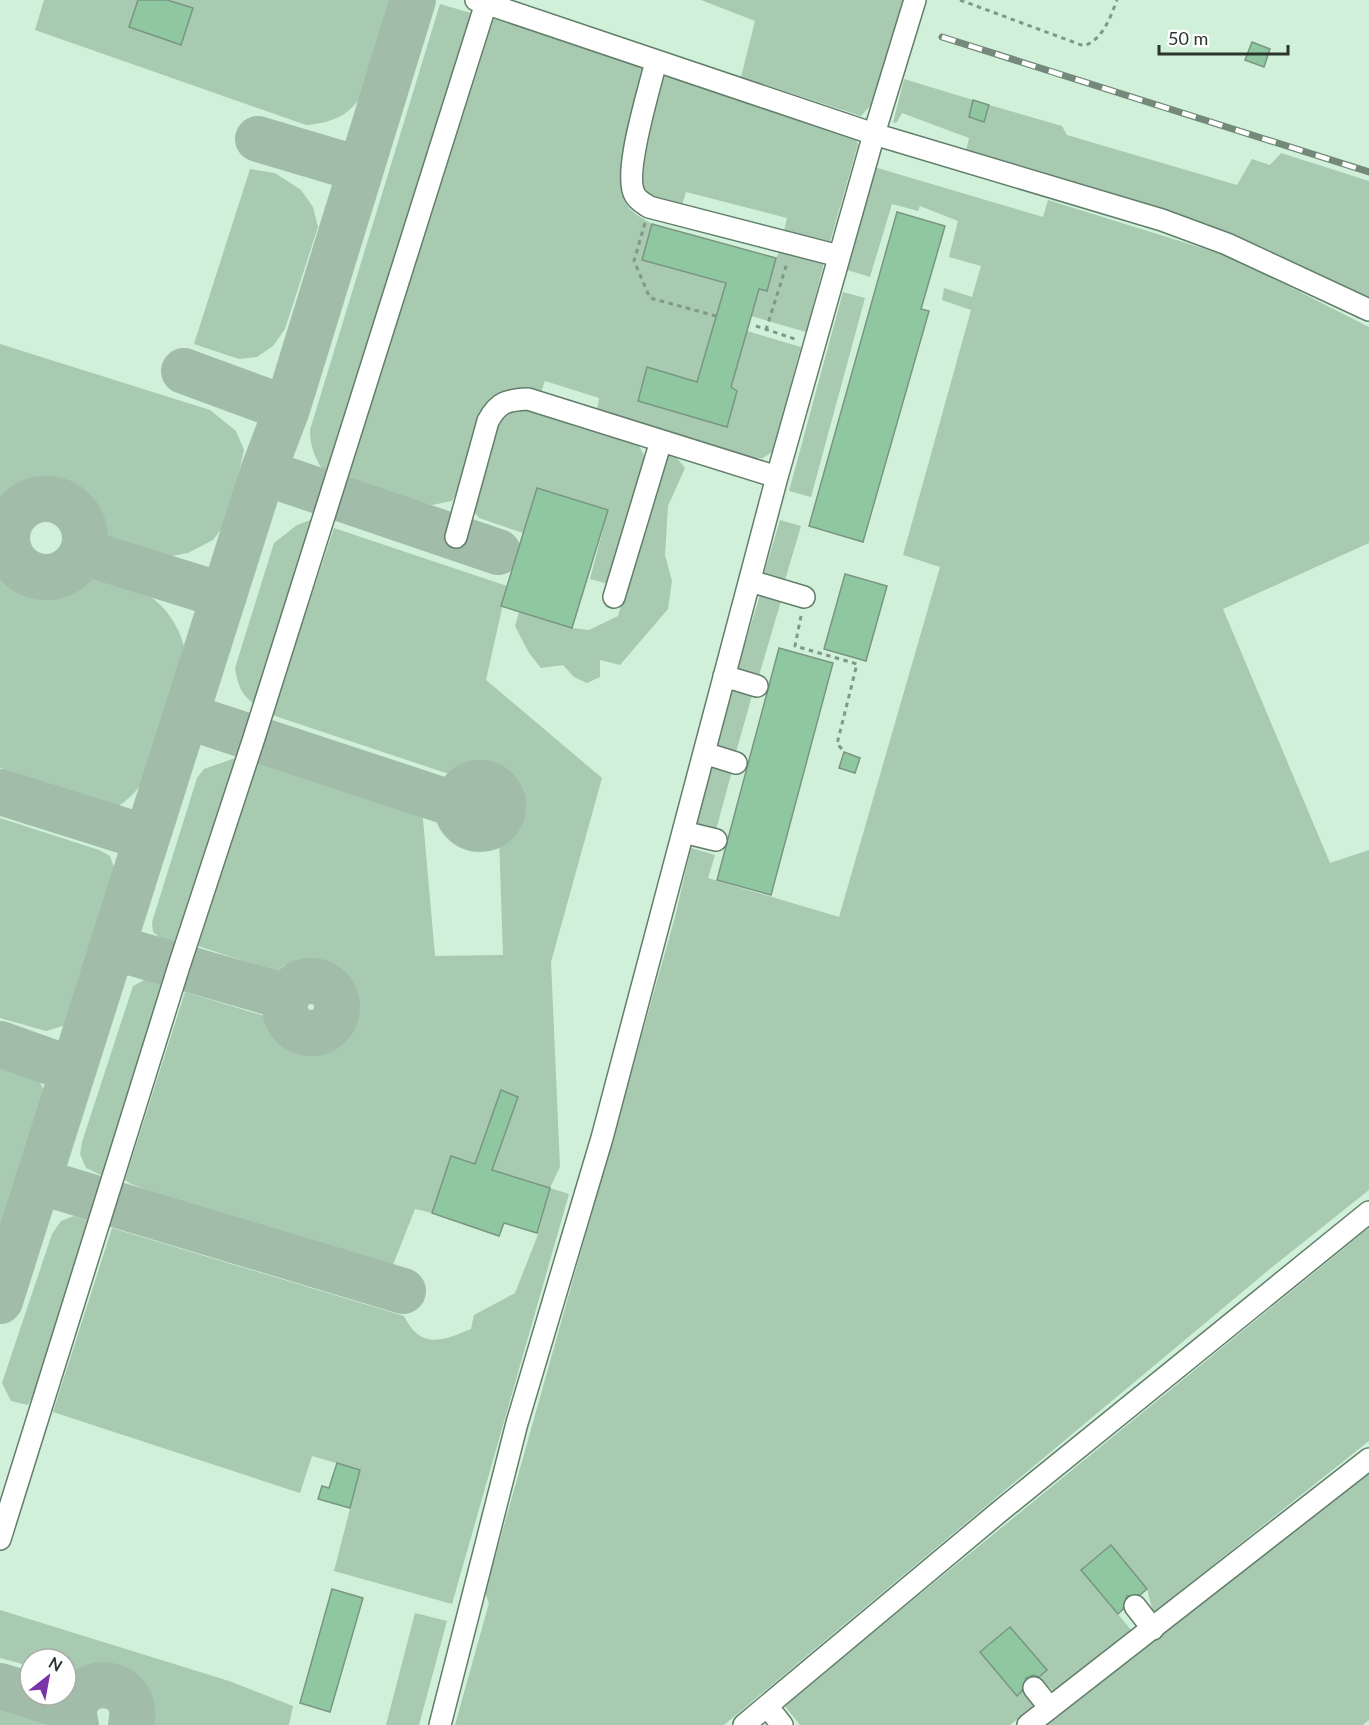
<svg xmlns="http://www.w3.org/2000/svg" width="1369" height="1725" viewBox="0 0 1369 1725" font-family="Lato,sans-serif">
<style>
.green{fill:#a7cab1}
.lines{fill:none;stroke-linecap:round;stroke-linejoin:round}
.taxiway{stroke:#a2bcaa;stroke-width:46}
.building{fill:#8fc7a0;stroke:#799682;stroke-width:1.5}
.minor-casing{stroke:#627e6a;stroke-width:24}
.path{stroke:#819888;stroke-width:3;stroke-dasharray:4.5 4.5;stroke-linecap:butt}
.minor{stroke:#fff;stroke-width:21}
.rail-casing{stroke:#74897a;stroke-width:7}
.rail{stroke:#fff;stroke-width:4.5;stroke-dasharray:14;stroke-linecap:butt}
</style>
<rect width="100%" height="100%" fill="#d0f0d9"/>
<path class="green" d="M44,0h347l-28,93c-13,23 -32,30 -57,32l-271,-95z
M701,0h203l-33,105 -10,11 -120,-39 14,-56z
M440,4l31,9 -144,463c-11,-15 -17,-28 -17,-46z
M499,17l147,51c-8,30 -33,105 -22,132 4,11 18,18 28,24l-10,36 84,23 -29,99 -50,-15 -9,33 89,26 4,-39 16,-56 54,16 -29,105 -9,6h-15l-151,-47 2,-13 -54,-17 -5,14 -27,-5 -61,111 -20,4 -74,-18 -11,-9 143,-460z
M662,72l192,62 4,10 -28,98 -46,-11 3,-13 -101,-26 -4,13 -38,-10c-12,-33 9,-88 18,-123z
M904,79l69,21 -4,18 15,4 5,-17 73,21 5,9 170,50 15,-26 18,6 11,-12 88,28v120l-404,-147 4,-16 -67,-25 -5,9 -4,1z
M874,167l169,50 5,-17 183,57 138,70v216l-146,66 107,254 39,-13v340l-98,78 -547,457h-269l34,-122 -4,-10 190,-676 16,-69 24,7 -7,23 131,39 101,-350 -37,-12 68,-245 -29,-10 2,-12 28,9 9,-31 -32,-9 9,-36 -38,-15 -2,5 -26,-7 -22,73 -26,-8z
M250,169l25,4 26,17 12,17 5,20 -33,102 -12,17 -16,11 -18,2 -45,-15z
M782,247l43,12 -19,73 -55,-16 8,-27 8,2 9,-33z
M843,292l22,6 -54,199 -22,-6z
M0,344l210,66 26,21 8,19 -16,70 -15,20 -25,13 -34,6 -60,-19 -12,-33c-18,-12 -45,-31 -66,-15 -7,5 -9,18 -16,22z
M527,406l110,36 7,13 -1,20 -31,110 -22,-6 18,-69 -71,-22 -14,45 -44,-15 -9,-11 25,-92z
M673,453l12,15 -17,38 -3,49 7,26 -4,28 -48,56 -20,-5v17l-13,6 -13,-6 -11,-12 -22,3 -12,-15 -14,-27 4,-14 53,16 17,2 29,-14 46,-158z
M313,519l-57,186c-15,-10 -18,-19 -21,-37l39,-125 23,-18z
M780,520l21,6 -16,54 -21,-7z
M334,528l173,58 -21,94 116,98 -51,184 9,205 -10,21 19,6 -117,410 -118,-33 26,-101 -48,-14 -12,37 -247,-81 59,-184 292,88c17,34 38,25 67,13l3,-14 41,-22 22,-56 13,-49 -58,-18 26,-73 -16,-6 -27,73 -24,-8 -19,57 -17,-4 -22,56 -241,-73 -21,-8 -6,-4 60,-188 83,25 11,18 32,13 16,-7 14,-11 7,3 6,-20 -6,-3c3,-31 -28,-46 -55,-39l-9,-6 -7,7 -79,-26 60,-191 164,53 13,148 68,-1 -4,-118c5,-6 12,-11 15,-19 8,-20 -9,-44 -30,-46 -7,-1 -16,4 -23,6l-189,-63z
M0,559c9,20 45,35 66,24 5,-2 10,-9 15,-12 40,11 78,18 97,59 5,10 9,24 7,35 -3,22 -15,45 -22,66 -11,32 -16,57 -46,76l-117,-39z
M760,595l21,6 -23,78 -22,-6z
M731,686l22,6 -18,64 -21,-6z
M238,757l-62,186 -13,-3 -10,-8 -1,-10 45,-144 7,-9z
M711,765l21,6 -17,63 -21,-6z
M0,818l99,32 11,6 6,17 -47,151 -23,7 -46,-13z
M146,979h10l8,4 -61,193 -17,-8 -6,-14 2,-12 51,-156z
M0,1064l38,14 8,17 -46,145z
M74,1216l13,4 4,6 -55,165 -8,14 -17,-4 -9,-18 50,-149 9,-13z
M1369,1228v213l-216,172 -6,-24 -29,25 13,16 -75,63 -18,-15 -13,11 11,16 -26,20h-210l-16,-20z
M1369,1470v250l-6,5h-319z
M0,1610l229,71 64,25 -4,19h-142c10,-30 -19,-60 -50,-57 -12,2 -18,11 -31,7v-16h-36v7l-30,-8z
M415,1613l32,8 -28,104h-33z
M0,1706l53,15 3,4h-56z"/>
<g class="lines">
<path class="taxiway" d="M258,139l101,30
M184,371l103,38
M263,472l235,80
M7 538a39 39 0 1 1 78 0a39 39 0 1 1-78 0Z
M83,552l141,44
M186,716l271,89
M457 806a23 23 0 1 1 46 0a23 23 0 1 1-46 0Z
M0,792l147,46
M112,947l174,50
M285 1007a26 26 0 1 1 52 0a26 26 0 1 1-52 0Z
M0,1044l73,26
M38,1181l365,110
M0,1301l263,-829 24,-63 126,-409
M0,1686l74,23
M76,1725c-15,-51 67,-55 55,0"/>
</g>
<path class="building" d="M138,0h29l26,8 -12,37 -52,-18z
M1252,42l18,7 -6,18 -19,-7z
M973,100l16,5 -5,17 -15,-5z
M897,212l48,14 -24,83 8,2 -66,231 -54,-16z
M652,224l124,34 -9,33 -8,-2 -28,98 6,4 -10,36 -89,-26 9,-34 50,15 29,-99 -84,-23z
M537,488l71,22 -36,118 -71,-22z
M845,574l42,12 -21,75 -42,-12z
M779,648l54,15 -62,232 -54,-15z
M844,752l16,6 -5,15 -16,-5z
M501,1090l17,7 -26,73 58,18 -13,45 -33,-10 -5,13 -67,-23 19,-57 24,8z
M337,1463l23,7 -10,38 -32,-9 4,-13 7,2z
M1111,1545l36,44 -7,6 -13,1 -4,13 -5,5 -37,-44z
M332,1589l31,9 -33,114 -30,-9z
M1010,1627l37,43 -8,7 -6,-2 -7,3 -4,13 -5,5 -37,-44z"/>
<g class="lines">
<defs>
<path id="minor" d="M476,0l398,134 288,86 65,24 142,66
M656,61c-6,27 -34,113 -21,134 2,5 10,9 14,12l190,49
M456,537l32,-116c10,-19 19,-21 40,-22l249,78
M750,581l54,16
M614,597l47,-156
M724,676l33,10
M704,753l32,10
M683,832l33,8
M0,1539l179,-573 75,-228 233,-738
M1135,1606l18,23
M1034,1688l16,20
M767,1706l15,19
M440,1725l77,-302 85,-285 175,-661 97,-343 41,-134
M744,1725l255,-213 370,-300
M1028,1725l341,-266"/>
</defs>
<use href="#minor" class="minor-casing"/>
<path class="path" d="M960,0l124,46c19,-7 26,-28 33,-46
M645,223l-11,38 16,37 66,18
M756,326l42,14
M766,330l21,-67
M801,616l-6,30 62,18 -20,80 5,5"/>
<use href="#minor" class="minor"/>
<defs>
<path id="rail" d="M942,37l427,135"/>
</defs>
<use href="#rail" class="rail-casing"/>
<use href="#rail" class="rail"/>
</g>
<g transform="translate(48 1677) rotate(31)"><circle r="28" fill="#ffffff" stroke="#a9aeab" stroke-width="1.5"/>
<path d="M0-4.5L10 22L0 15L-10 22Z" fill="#7934a7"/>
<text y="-9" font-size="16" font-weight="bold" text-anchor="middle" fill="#29352d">N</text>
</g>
<path d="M1159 45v9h129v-9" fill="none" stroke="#29352d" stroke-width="3"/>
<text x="1168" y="45" font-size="18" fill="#29352d" stroke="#ffffff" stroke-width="4.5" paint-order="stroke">50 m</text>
</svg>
